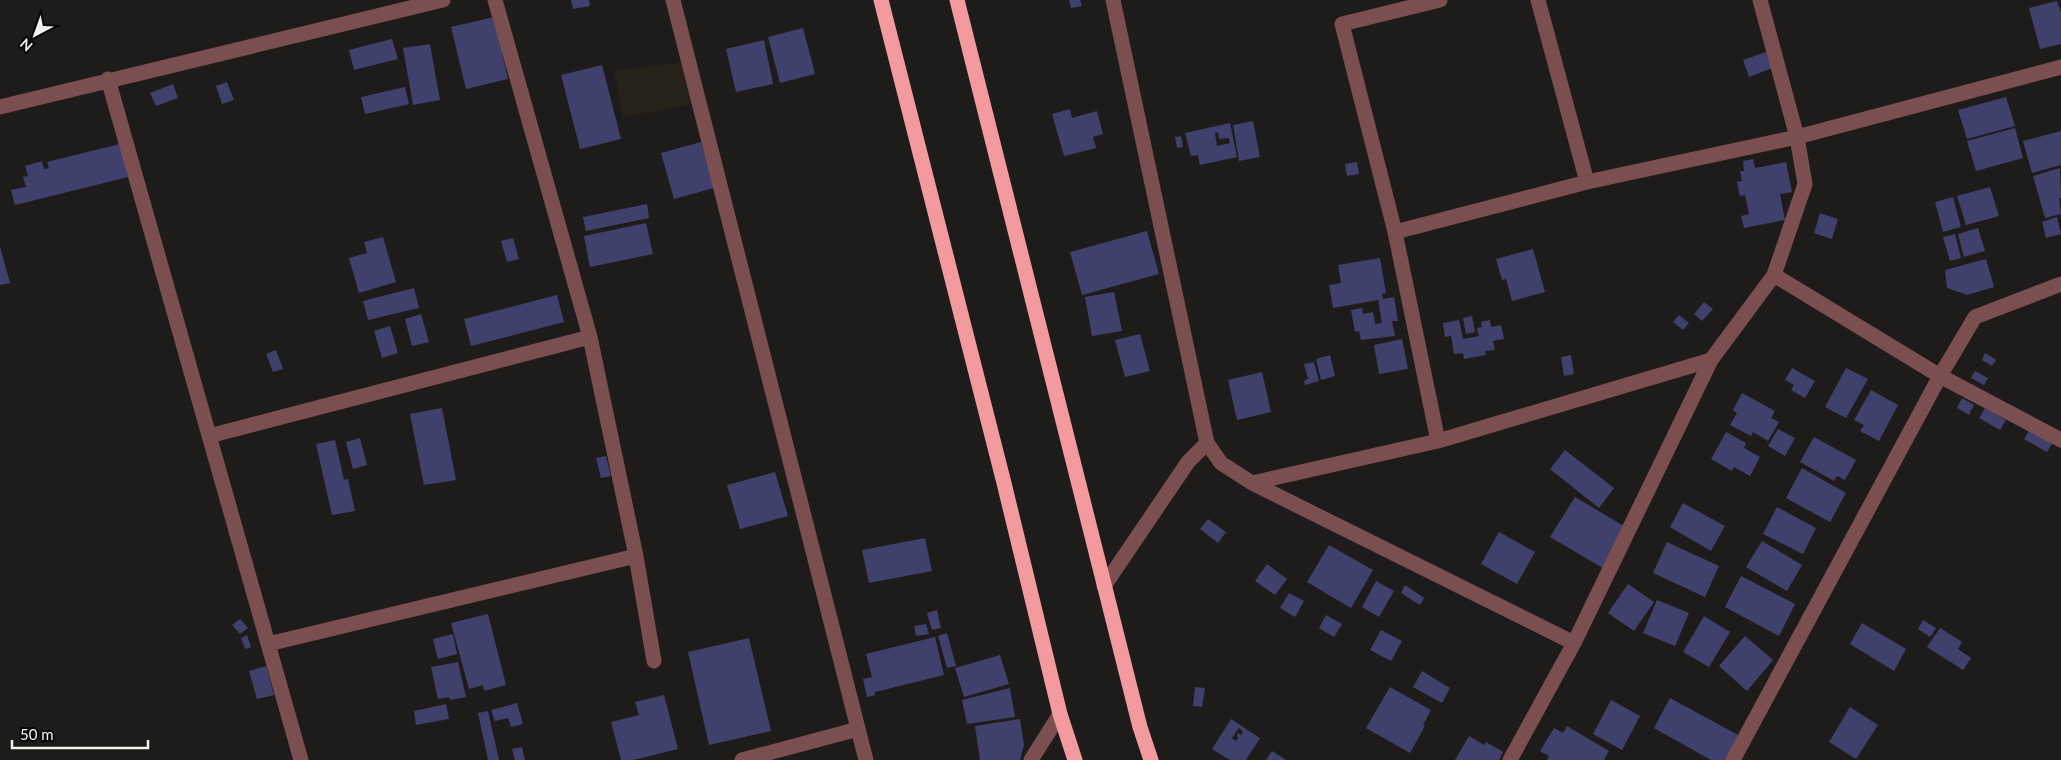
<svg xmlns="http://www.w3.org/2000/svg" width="2061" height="760" viewBox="0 0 2061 760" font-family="Lato,sans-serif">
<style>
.built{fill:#262119}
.building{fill:#40406d;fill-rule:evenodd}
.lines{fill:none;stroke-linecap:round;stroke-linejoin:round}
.street{stroke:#7b4e50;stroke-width:15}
.highway{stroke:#f39a9e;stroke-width:15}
</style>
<rect width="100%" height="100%" fill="#1e1c1a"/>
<path class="built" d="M687,62l10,41 -74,14 -9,-46z"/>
<path class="building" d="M571,0h18l1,6 -17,3z
M1069,0h11l2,6 -11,2z
M2057,1l4,12v31l-21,5 -11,-41z
M494,17l14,62 -42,10 -15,-62z
M803,28l12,46 -35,9 -12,-46z
M392,39l6,20 -44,11 -5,-20z
M764,40l9,44 -37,8 -10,-43z
M430,44l10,56 -27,5 -10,-57z
M1766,52l6,16 -23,9 -6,-17z
M602,65l19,74 -41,10 -19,-74z
M227,82l7,18 -12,4 -6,-18z
M173,84l5,14 -22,8 -6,-13z
M405,87l4,17 -44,10 -4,-17z
M2006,97l9,29 -48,13 -9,-29z
M1070,109l2,9 25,-7 6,23 -10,3 3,11 -32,8 -12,-42z
M1253,121l7,36 -21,4 -6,-36z
M1230,123l7,34 -37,8 -2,-10 -7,1 -6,-23zM1218,132l1,7 10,-1 1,5 -13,3 -2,-13z
M2015,128l8,30 -47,13 -9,-30z
M2061,131v34l-29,8 -9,-32z
M1181,136l2,11 -6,1 -2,-11z
M701,142l13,46 -40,11 -13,-46z
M120,144l8,33 -113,28 -4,-15 15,-3 -3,-10 5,-1 -3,-10 17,-5 2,8 5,-1 -2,-6z
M1753,159l2,9 31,-6 6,30 -12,2 5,26 -41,8 -3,-12 8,-2 -4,-19 -5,1 -3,-14 5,-1 -2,-10h4l-1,-10z
M1357,162l2,12 -12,2 -2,-12z
M2060,168l1,30h-2l2,16 -16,4 -12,-42z
M1990,187l9,29 -33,9 -9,-29z
M1953,197l8,30 -18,5 -8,-30z
M647,204l2,14 -63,13 -3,-14z
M1820,213l18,6 -6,20 -18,-6z
M2057,217l4,17 -15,4 -4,-16z
M646,223l7,31 -63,13 -6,-31z
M1978,228l7,23 -21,6 -6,-23z
M1147,231l12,43 -77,21 -12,-43z
M1955,234l6,24 -11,3 -7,-24z
M383,237l13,45 -37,11 -10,-35 18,-5 -3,-11z
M513,238l6,21 -12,3 -6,-21z
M0,247l10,36 -10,2z
M1533,249l12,43 -33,9 -6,-22 -4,1 -6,-21z
M1380,258l6,35 -4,1 1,5 11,-2 4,24h-6l3,15 -34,4 -2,-9 -4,1 -4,-22 11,-2 1,6 10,-2 2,12 7,-1 -4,-23 -45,8 -4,-23 12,-2 -3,-18z
M1986,259l8,28 -27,8 -20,-7 -2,-18z
M414,288l5,20 -51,12 -5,-19z
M1114,292l8,39 -30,5 -7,-39z
M557,295l7,27 -93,24 -7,-27z
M1704,302l9,7 -11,12 -8,-7z
M421,314l8,28 -17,4 -7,-27z
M1679,315l10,8 -6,7 -10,-8z
M1472,316l3,16 -9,2 -3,-16z
M1459,320l4,19 16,-3 -2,-8 5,-1 -1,-5 9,-2 1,7 10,-2 3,14 -11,2 2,9 -10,1 1,4 -22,4 -1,-6 -9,1 -3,-18 -6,1 -2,-14z
M390,326l8,27 -16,5 -8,-27z
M1140,334l10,37 -25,6 -10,-37z
M1402,339l6,30 -29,5 -5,-29z
M276,350l7,19 -10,3 -7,-18z
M1985,353l11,7 -4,6 -10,-6z
M1330,355l5,21 -14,4 -5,-21z
M1571,355l3,19 -10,2 -3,-19z
M1314,362l5,19 -14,4 -1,-4 4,-2 -4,-15z
M1792,368l23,13 -10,17 -14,-8 3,-5 -9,-5z
M1846,368l22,11 -22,39 -21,-11z
M1975,371l13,7 -4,7 -13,-7z
M1262,372l9,40 -34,8 -9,-40z
M1871,390l27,15 -19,36 -19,-10 4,-6 -10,-5z
M1742,393l33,18 -4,7 8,4 -11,19 -15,-9 -2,4 -21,-11 7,-12 -4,-3z
M1962,398l12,7 -5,10 -12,-7z
M442,408l14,72 -32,5 -14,-71z
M1985,408l21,12 -6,10 -21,-12z
M1778,429l17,9 -10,18 -17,-10z
M2030,429l23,13 -6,10 -23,-13z
M1726,432l20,11 -2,5 16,9 -10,19 -16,-9 -2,4 -21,-12z
M1814,437l42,23 -11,20 -8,-4 -3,5 -34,-19z
M360,438l7,27 -14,4 -7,-27z
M335,440l9,40 4,-1 7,32 -23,4 -16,-71z
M1565,450l49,38 -15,20 -49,-39z
M606,456l5,20 -10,2 -5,-20z
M1802,468l44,25 -16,29 -44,-24z
M775,472l13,44 -48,13 -13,-44z
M1575,497l52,31 -24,40 -53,-31z
M1683,503l42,23 -14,25 -41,-24z
M1777,507l39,21 -13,26 -40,-20z
M1208,519l18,13 -8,11 -18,-14z
M1499,532l36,20 -18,32 -36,-20z
M925,538l7,33 -63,12 -7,-33z
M1762,541l40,24 -15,26 -41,-24z
M1667,542l52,24 -14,31 -52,-24z
M1329,545l44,25 -22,38 -44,-26z
M1267,564l20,15 -12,16 -20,-14z
M1741,576l54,28 -16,32 -54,-29z
M1376,581l18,10 -15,26 -17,-10z
M1628,584l26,18 -20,29 -26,-18z
M1405,585l19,13 -4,7 -19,-12z
M1289,593l15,8 -9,16 -15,-9z
M1657,600l32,13 -14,33 -32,-13z
M937,610l4,18 -9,2 -5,-17z
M488,614l18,71 -22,6 -1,-6 -14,4 -18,-66z
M1326,615l16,9 -8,13 -15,-9z
M1704,616l26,16 -21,35 -26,-15z
M240,619l8,9 -8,6 -8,-9z
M1923,620l13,8 -6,9 -12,-8z
M1862,623l44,26 -12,22 -44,-27z
M926,624l3,10 -13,2 -2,-10z
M1940,628l22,14 -4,7 13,9 -8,12 -36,-23z
M1381,630l21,11 -11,20 -21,-11z
M947,633l9,33 -9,2 -9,-32z
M453,634l4,20 -19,5 -5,-20z
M247,635l4,12 -6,2 -4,-11z
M1745,636l28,24 -26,31 -28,-25z
M935,637l9,38 -69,17v3l-8,2 -4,-18 9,-2 -6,-23z
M749,638l22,93 -62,14 -21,-93z
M1000,655l9,29 -45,13 -9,-29z
M458,662l8,35 -16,3 -1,-3 -11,2 -7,-32z
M266,666l8,29 -17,4 -8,-28z
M1422,671l28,17 -8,15 -29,-16z
M1195,687l10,1 -3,19 -9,-1z
M1390,687l41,23 -8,15 2,1 -15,27 -44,-25z
M1010,688l5,29 -48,7 -5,-24z
M664,695l14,54 -45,11h-12l-10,-38 28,-7 -4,-13z
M1670,698l70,38 -13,24h-16l-57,-32z
M1611,700l29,16 -18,34 -29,-16z
M517,703l6,21 -12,3 -3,-9 -13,3 -4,-11z
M446,704l3,15 -33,6 -2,-14z
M1850,707l28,18 -22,34 -27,-17z
M488,711l11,49h-11l-10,-47z
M1020,719l4,26 -4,15h-40l-5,-34z
M1231,719l29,19 -14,22h-16l-18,-11zM1239,728l4,4 -2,3 -3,-2 -1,2 1,3 -2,3 -4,-3z
M1567,726l42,25 -5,9h-57l2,-4 -9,-5 14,-23 9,5z
M1469,736l15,9 2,-3 17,10 -4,8h-44z
M522,747l3,13h-10l-3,-11z
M1272,751l14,9h-20z"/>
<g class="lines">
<path class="street" d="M495,0l95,337 46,219 18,105
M673,0l193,760
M1113,0l94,443 14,20 31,20 322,160
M1538,0l49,182
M108,79l193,681
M0,107l443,-107
M1395,232l192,-50 210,-45 264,-70
M1774,275l166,101 121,64
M209,436l381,-99
M1438,441l-43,-209 -53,-208 98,-24
M1252,483l186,-42 273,-81 63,-85 31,-91 -8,-47 -37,-137
M1104,586l84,-124 19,-19
M268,644l368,-88
M742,760l116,-31
M1031,760l29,-46
M1510,760l64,-117 137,-283
M1733,760l207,-384 35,-59 86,-33"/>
<path class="highway" d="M881,0l123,483 56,231 15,46
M957,0l183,727 11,33"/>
</g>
<g transform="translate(35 35) rotate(221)" stroke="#080706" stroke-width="4" paint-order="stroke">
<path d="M0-4L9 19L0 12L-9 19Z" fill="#f3f2f0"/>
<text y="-8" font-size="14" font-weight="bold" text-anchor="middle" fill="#f3f2f0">N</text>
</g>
<path d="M12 740v8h136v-8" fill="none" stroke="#f3f2f0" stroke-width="2.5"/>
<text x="20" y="740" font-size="15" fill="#f3f2f0" stroke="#080706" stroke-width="4" paint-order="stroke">50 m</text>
</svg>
